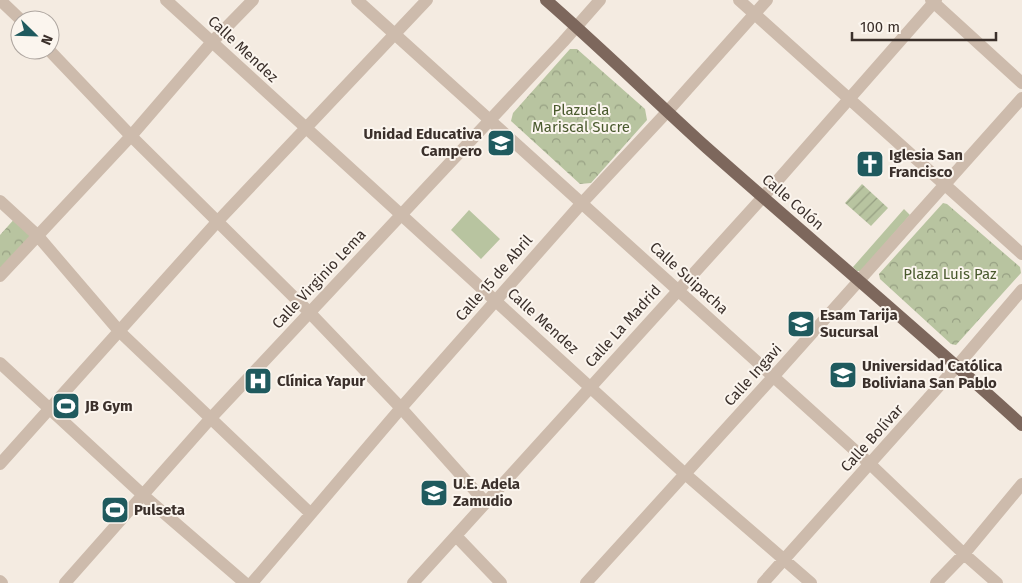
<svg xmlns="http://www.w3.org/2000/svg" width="1022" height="583" viewBox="0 0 1022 583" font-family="'Fira Sans',sans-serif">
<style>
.grass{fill:#b8c4a0}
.forest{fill:url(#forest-crowns)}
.garden{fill:url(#garden-furrows)}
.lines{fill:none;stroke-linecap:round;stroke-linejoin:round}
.minor{stroke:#cdbbac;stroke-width:12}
.major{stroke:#7d675c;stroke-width:12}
.labels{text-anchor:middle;stroke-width:4;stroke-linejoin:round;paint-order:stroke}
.street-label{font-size:15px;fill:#3b302b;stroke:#fbf5ee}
.park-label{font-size:15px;fill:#4a5a2e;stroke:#fbf5ee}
.poi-label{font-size:15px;font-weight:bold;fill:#3b302b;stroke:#fbf5ee;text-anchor:start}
</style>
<defs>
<pattern id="forest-crowns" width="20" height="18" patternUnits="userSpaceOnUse" patternTransform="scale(1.25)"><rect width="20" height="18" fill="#b8c4a0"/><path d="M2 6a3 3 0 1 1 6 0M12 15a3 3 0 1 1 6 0" fill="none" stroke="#97a083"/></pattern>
<pattern id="garden-furrows" width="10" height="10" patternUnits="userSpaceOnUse" patternTransform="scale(1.25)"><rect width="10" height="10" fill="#b8c4a0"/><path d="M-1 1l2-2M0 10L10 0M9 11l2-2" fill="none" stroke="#97a083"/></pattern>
</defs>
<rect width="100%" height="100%" fill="#f4ebe1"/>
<path class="grass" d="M904,209l6,6 -49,56h-4l-4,-4z
M469,210l31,29 -19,20 -30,-29z"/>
<path class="forest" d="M570,49h7l68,60 2,11 -56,63 -11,1 -69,-63 2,-8z
M943,203l4,1 73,63 1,6 -65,72 -5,-1 -71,-65 -1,-5z
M17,216l17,19 -34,38v-38z"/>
<path class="garden" d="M862,184l26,24 -17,18 -26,-23z"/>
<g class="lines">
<path class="minor" d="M0,0l21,20
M166,0l518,473 127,110
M357,0l513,464 94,90 33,29
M739,0l283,254
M931,0l91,83
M49,50l82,86 179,177 91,95 85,95
M0,201l37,34 83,97 190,181
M0,276l131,-140 81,-94 41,-42
M0,363l143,132 102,88
M0,464l217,-242 210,-222
M457,537l44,46
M0,581l2,2
M65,583l145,-164 353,-377 37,-42
M252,583l149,-175 180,-204 86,-92 100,-112
M413,583l350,-386 173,-197
M586,583l187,-206 249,-279
M763,583l194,-217 65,-76
M936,583l28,-29 58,-70"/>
<path class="major" d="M546,0c55,48 107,99 161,148 105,93 212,183 315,277"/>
</g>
<defs>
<symbol id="school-square" viewBox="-11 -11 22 22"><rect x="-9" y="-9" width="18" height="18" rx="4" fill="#1f5a5e" stroke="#fbf5ee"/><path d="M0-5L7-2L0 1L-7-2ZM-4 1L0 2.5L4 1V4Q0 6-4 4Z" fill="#fff"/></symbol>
<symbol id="church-square" viewBox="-11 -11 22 22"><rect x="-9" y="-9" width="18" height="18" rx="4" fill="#1f5a5e" stroke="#fbf5ee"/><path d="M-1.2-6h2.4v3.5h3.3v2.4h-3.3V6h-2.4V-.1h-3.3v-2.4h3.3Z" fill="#fff"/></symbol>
<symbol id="university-square" viewBox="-11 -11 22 22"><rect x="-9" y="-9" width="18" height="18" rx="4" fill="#1f5a5e" stroke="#fbf5ee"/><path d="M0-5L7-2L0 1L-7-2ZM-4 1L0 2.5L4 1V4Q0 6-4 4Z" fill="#fff"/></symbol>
<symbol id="hospital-square" viewBox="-11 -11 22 22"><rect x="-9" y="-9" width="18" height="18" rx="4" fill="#1f5a5e" stroke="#fbf5ee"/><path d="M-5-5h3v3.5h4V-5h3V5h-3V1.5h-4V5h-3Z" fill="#fff"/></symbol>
<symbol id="stadium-square" viewBox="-11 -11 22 22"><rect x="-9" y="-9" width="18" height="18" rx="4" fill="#1f5a5e" stroke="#fbf5ee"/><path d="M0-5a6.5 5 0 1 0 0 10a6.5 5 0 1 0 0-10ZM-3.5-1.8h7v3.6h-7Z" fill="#fff"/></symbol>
</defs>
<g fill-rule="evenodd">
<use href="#school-square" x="485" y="127" width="32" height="32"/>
<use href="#church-square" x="854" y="148" width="32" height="32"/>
<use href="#university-square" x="785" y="308" width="32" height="32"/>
<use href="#university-square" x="827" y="359" width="32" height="32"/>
<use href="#hospital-square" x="242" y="365" width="32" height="32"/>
<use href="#stadium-square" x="50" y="390" width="32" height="32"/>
<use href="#school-square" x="418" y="477" width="32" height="32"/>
<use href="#stadium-square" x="99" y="494" width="32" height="32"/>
</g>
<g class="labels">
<g class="street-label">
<text transform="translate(243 49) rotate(43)" y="5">Calle Mendez</text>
<text transform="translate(793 202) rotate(41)" y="5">Calle Colón</text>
<text transform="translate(494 278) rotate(-49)" y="5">Calle 15 de Abril</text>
<text transform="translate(689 278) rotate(42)" y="5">Calle Suipacha</text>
<text transform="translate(319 279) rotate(-47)" y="5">Calle Virginio Lema</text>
<text transform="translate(543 321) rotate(42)" y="5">Calle Mendez</text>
<text transform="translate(623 326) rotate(-48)" y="5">Calle La Madrid</text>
<text transform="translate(753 375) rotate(-48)" y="5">Calle Ingavi</text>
<text transform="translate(872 438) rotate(-48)" y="5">Calle Bolívar</text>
</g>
<g class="park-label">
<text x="581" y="115">Plazuela<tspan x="581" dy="17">Mariscal Sucre</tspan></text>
<text x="950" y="279">Plaza Luis Paz</text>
</g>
<g class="poi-label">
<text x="482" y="139" text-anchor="end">Unidad Educativa<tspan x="482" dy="17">Campero</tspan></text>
<text x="889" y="160">Iglesia San<tspan x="889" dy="17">Francisco</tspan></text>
<text x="820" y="320">Esam Tarija<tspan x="820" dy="17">Sucursal</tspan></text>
<text x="862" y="371">Universidad Católica<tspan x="862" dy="17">Boliviana San Pablo</tspan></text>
<text x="277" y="386">Clínica Yapur</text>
<text x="85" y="411">JB Gym</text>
<text x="453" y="489">U.E. Adela<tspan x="453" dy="17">Zamudio</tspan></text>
<text x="134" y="515">Pulseta</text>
</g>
</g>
<g transform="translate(35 35) rotate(113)"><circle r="24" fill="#fbf5ee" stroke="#aea6a0"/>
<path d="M0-4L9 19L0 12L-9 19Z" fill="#1f5a5e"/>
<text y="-8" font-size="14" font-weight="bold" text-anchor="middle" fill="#3b302b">N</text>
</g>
<path d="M852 32v8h144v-8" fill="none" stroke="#3b302b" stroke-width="2.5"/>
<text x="860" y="32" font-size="15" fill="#3b302b" stroke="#fbf5ee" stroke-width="4" paint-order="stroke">100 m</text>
</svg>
